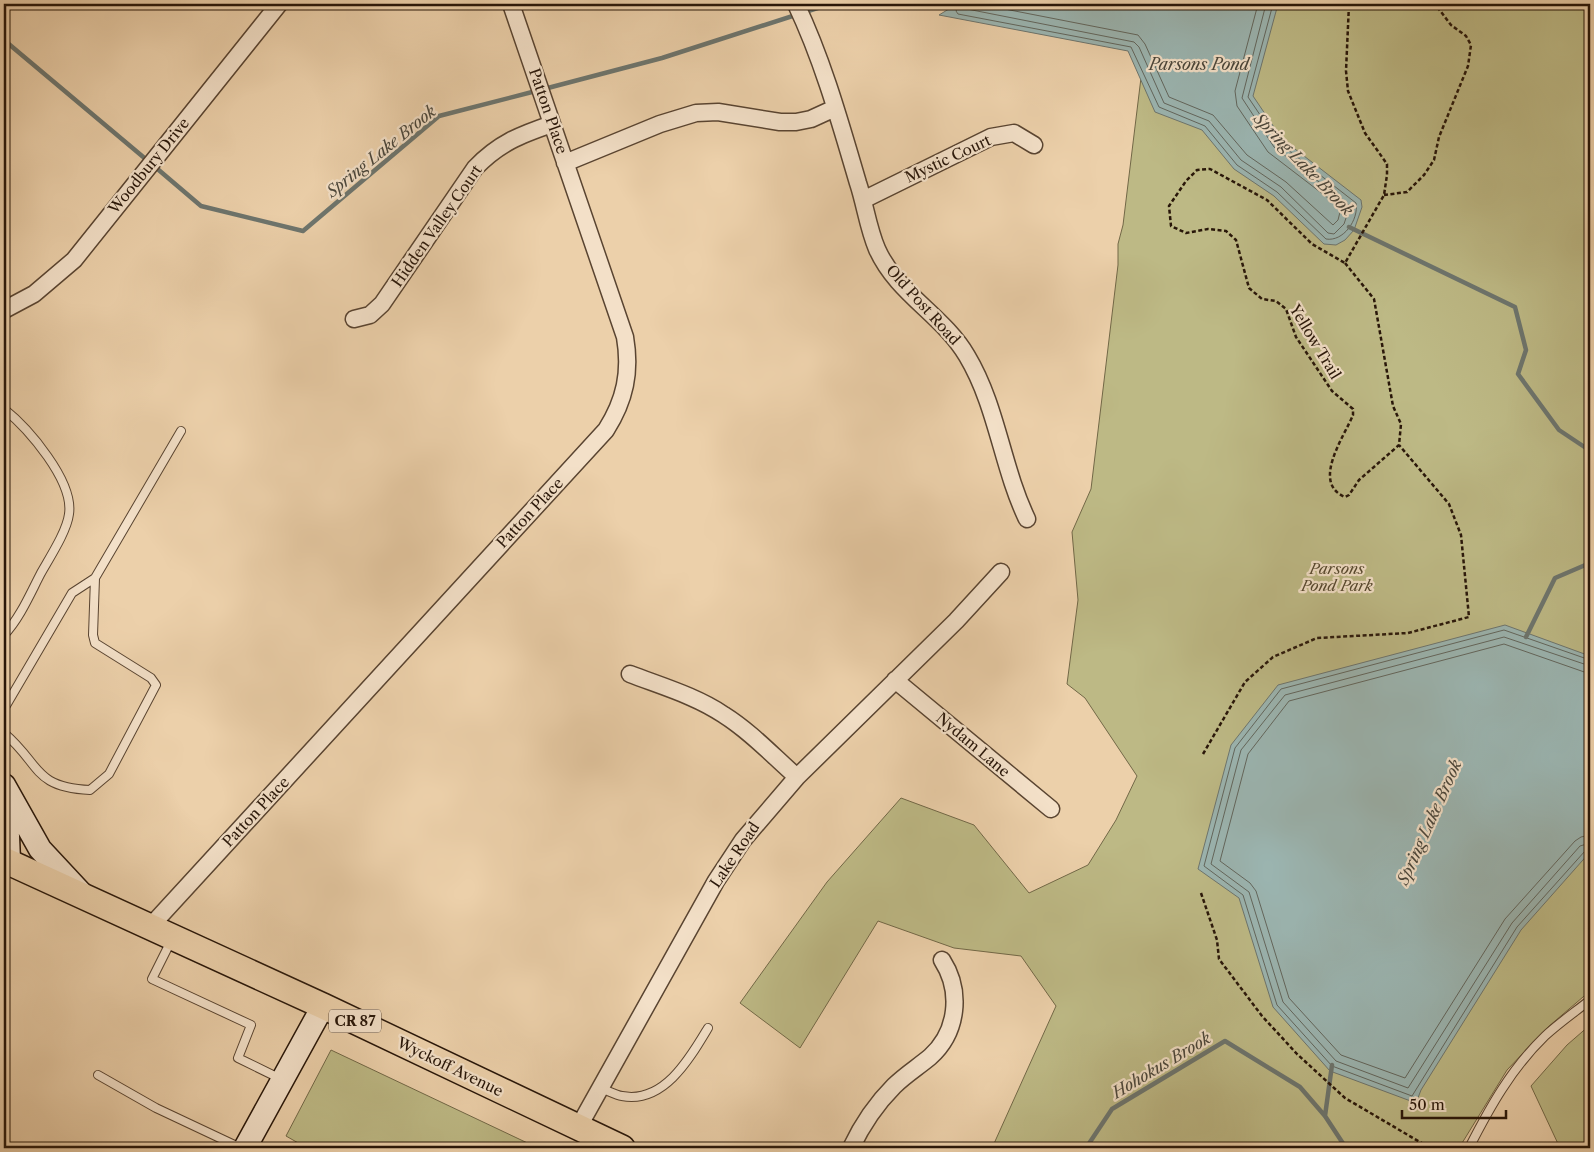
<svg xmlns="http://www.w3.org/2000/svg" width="1594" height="1152" viewBox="0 0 1594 1152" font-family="'Libre Caslon Text',serif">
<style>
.green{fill:#bdb985;stroke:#726847}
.water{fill:#9bb5b1;stroke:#6d756e}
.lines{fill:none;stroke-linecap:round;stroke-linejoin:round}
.shore{stroke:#62665d;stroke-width:1}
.stream{stroke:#6d756e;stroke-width:4.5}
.lane-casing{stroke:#594431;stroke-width:10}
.street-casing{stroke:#594431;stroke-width:19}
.secondary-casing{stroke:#281609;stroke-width:25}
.primary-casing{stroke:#281609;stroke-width:28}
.path{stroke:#281609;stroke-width:2.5;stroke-dasharray:4 2.5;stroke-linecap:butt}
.lane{stroke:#f3e0c8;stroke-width:8}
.street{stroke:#f3e0c8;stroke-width:16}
.secondary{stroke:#f3e0c8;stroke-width:22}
.primary{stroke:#ecd0aa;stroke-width:25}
.labels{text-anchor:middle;stroke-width:4.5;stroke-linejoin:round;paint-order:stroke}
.shield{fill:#f3e0c8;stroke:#655342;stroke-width:1}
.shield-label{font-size:14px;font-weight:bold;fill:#281609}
.street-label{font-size:15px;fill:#281609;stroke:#f3e0c8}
.park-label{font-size:15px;font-style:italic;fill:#55472e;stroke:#f3e0c8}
.water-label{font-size:16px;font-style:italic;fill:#4a463b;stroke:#f3e0c8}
</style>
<rect width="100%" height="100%" fill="#ecd0aa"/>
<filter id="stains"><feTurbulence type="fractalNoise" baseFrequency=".004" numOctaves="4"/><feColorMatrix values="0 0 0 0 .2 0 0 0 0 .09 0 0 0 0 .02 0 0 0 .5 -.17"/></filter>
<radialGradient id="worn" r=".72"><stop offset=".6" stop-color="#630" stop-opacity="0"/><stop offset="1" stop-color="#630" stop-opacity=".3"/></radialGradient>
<path class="green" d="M1150,4h440v987l-42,36 -41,43 -48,78h-467l64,-142 -35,-50 -67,-8 -76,-27 -78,127 -60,-45 87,-121 74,-84 73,27 55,68 59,-28 28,-45 21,-44 -52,-78 -18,-14 11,-84 -6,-68 19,-43 27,-224v-21l5,-19z
M1590,1025v123h-30l-29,-62 36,-41z
M331,1050l207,98h-231l-21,-12z"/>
<path class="water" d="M957,4h321l-25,92 29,43 79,61 1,7 -8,23 -9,10 -9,5 -12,-1 -50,-48 -40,-27 -32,-39 -47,-18 -27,-61 -189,-36z
M1505,625l85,31v196l-69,78 -100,160 -5,13 -86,-32 -57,-64 -34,-109 -41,-29 33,-124 47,-60z"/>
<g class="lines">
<path class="shore" d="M959,4l-3,7 2,3 173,33 28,60 46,19 32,39 40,27 49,47c17,3 33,-19 30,-36l-77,-60 -31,-46 25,-93
M965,4l2,5 167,33 5,5 25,56 45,18 32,39 40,27 47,46 6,1 10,-10 6,-18 -76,-59 -32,-49 24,-94
M979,4l159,31 7,9 24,53 44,18 34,40 39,27 47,43 5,-5 3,-12 -73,-56 -31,-46 -2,-15 23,-87
M1590,660l-86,-30 -223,59 -46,59 -31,118 39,29 34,110 55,61 80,30 105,-169 68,-76 5,-2
M1590,666l-86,-29 -219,58 -44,55 -30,114 38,28 34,110 53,59 72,27 104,-165 68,-77 10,-3
M1590,674l-86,-30 -215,57 -41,53 -28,107 30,22 6,8 33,107 52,57 64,23 100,-159 70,-78 6,-4 9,-2"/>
<path class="stream" d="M4,40l144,121
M544,89l118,-31 168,-54
M154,166l47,40 102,25 136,-115 97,-25
M1349,227l166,80 11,43 -8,24 41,56 27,18h4
M1526,637l29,-59 35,-15
M1325,1116l7,-51
M1086,1148l26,-39 113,-68 75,46 25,29 21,32"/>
<defs>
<path id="lane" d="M4,409c24,19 70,72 65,105 -2,17 -19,43 -28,59 -11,21 -21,45 -37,62
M4,709l68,-116 23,-15 86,-147
M4,733c37,31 28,54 86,57l19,-16 47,-89 -5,-7 -56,-35 -2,-8 2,-57
M172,939l-20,40 99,46 -13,33 43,21
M98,1075l58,33 85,40
M600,1088c7,2 15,7 22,8 42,8 68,-38 86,-68
M1469,1148c21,-41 42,-79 76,-112 14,-13 30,-24 45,-36"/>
<path id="street" d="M796,4c27,57 44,118 62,179 7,21 10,45 19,66 20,45 66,66 90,107 30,50 35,111 60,163
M565,163l95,-39 36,-11 22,-1 62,10h16l15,-3 24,-11
M863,200l128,-63 23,-4 20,12
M4,310l30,-16 40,-34 205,-256
M354,319l16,-4 12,-11 93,-136c24,-25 45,-33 77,-44
M630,674c31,12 66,22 94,41 27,17 49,41 73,62
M895,680l156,129
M149,928l457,-498c19,-30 25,-58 19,-93l-114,-333
M578,1128l138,-247 27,-41 54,-63 159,-156 45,-49
M851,1148c11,-23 25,-44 43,-62 11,-11 24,-19 36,-29 28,-25 32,-66 12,-97"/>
<path id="secondary" d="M4,785l36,64 41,44
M4,814l4,22 1,26
M245,1148l78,-142"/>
<path id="primary" d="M4,860l319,146 299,142"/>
</defs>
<use href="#lane" class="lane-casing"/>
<use href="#street" class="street-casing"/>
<use href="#secondary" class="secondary-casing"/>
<use href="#primary" class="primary-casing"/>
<path class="path" d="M1384,195l23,-3 17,-17 10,-15 5,-23 29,-71 3,-21 -5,-9 -15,-11 -16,-21
M1345,263l29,36 19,107 8,18 -2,21 -40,35 -10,15 -4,2c-34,-14 -1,-60 8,-82v-6l-21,-18 -36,-54 -10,-28 -10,-8 -14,-2 -13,-11 -13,-48 -10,-9 -18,-2 -22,4 -15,-7 -2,-20 17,-25 11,-11 13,-1 57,31 45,44 33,19 39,-68 3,-20v-11l-22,-31 -17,-42 -2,-20 3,-67
M1203,754l42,-72 28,-25 44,-19 91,-5 61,-16 -8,-82 -12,-31 -50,-59
M1201,893l16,47 2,19 43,57 35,38 48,44 85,50"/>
<use href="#lane" class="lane"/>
<use href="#street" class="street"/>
<use href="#secondary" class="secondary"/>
<use href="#primary" class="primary"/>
</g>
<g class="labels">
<rect class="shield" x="329" y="1009.5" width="52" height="23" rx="4"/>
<g class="shield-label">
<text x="355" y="1026">CR 87</text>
</g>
<g class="street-label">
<text transform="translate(548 111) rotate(71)" y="5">Patton Place</text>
<text transform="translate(948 159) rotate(-25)" y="5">Mystic Court</text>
<text transform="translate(149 166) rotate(-51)" y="5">Woodbury Drive</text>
<text transform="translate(437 226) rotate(-55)" y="5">Hidden Valley Court</text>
<text transform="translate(923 305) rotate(48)" y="5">Old Post Road</text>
<text transform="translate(1315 342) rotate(59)" y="5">Yellow Trail</text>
<text transform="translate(530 513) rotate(-47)" y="5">Patton Place</text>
<text transform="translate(973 745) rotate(40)" y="5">Nydam Lane</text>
<text transform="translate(256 812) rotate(-47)" y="5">Patton Place</text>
<text transform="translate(735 855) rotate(-56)" y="5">Lake Road</text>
<text transform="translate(450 1067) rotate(26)" y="5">Wyckoff Avenue</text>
</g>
<g class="park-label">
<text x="1337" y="574">Parsons<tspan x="1337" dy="17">Pond Park</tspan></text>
</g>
<g class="water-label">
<text x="1199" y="70">Parsons Pond</text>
<text transform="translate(381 151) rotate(-39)" y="6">Spring Lake Brook</text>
<text transform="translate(1304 164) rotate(46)" y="6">Spring Lake Brook</text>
<text transform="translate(1429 822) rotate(-66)" y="6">Spring Lake Brook</text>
<text transform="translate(1161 1065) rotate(-31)" y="6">Hohokus Brook</text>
</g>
</g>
<rect width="1594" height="1152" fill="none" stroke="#ecd0aa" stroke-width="20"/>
<rect x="5" y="5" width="1584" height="1142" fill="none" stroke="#281609" stroke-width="2.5"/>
<rect x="10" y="10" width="1574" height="1132" fill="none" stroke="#281609"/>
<path d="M1402 1110v8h104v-8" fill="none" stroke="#281609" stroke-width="2.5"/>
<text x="1409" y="1110" font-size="15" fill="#281609" stroke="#f3e0c8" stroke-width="4" paint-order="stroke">50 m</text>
<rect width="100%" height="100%" filter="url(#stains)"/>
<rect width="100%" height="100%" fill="url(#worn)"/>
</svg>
